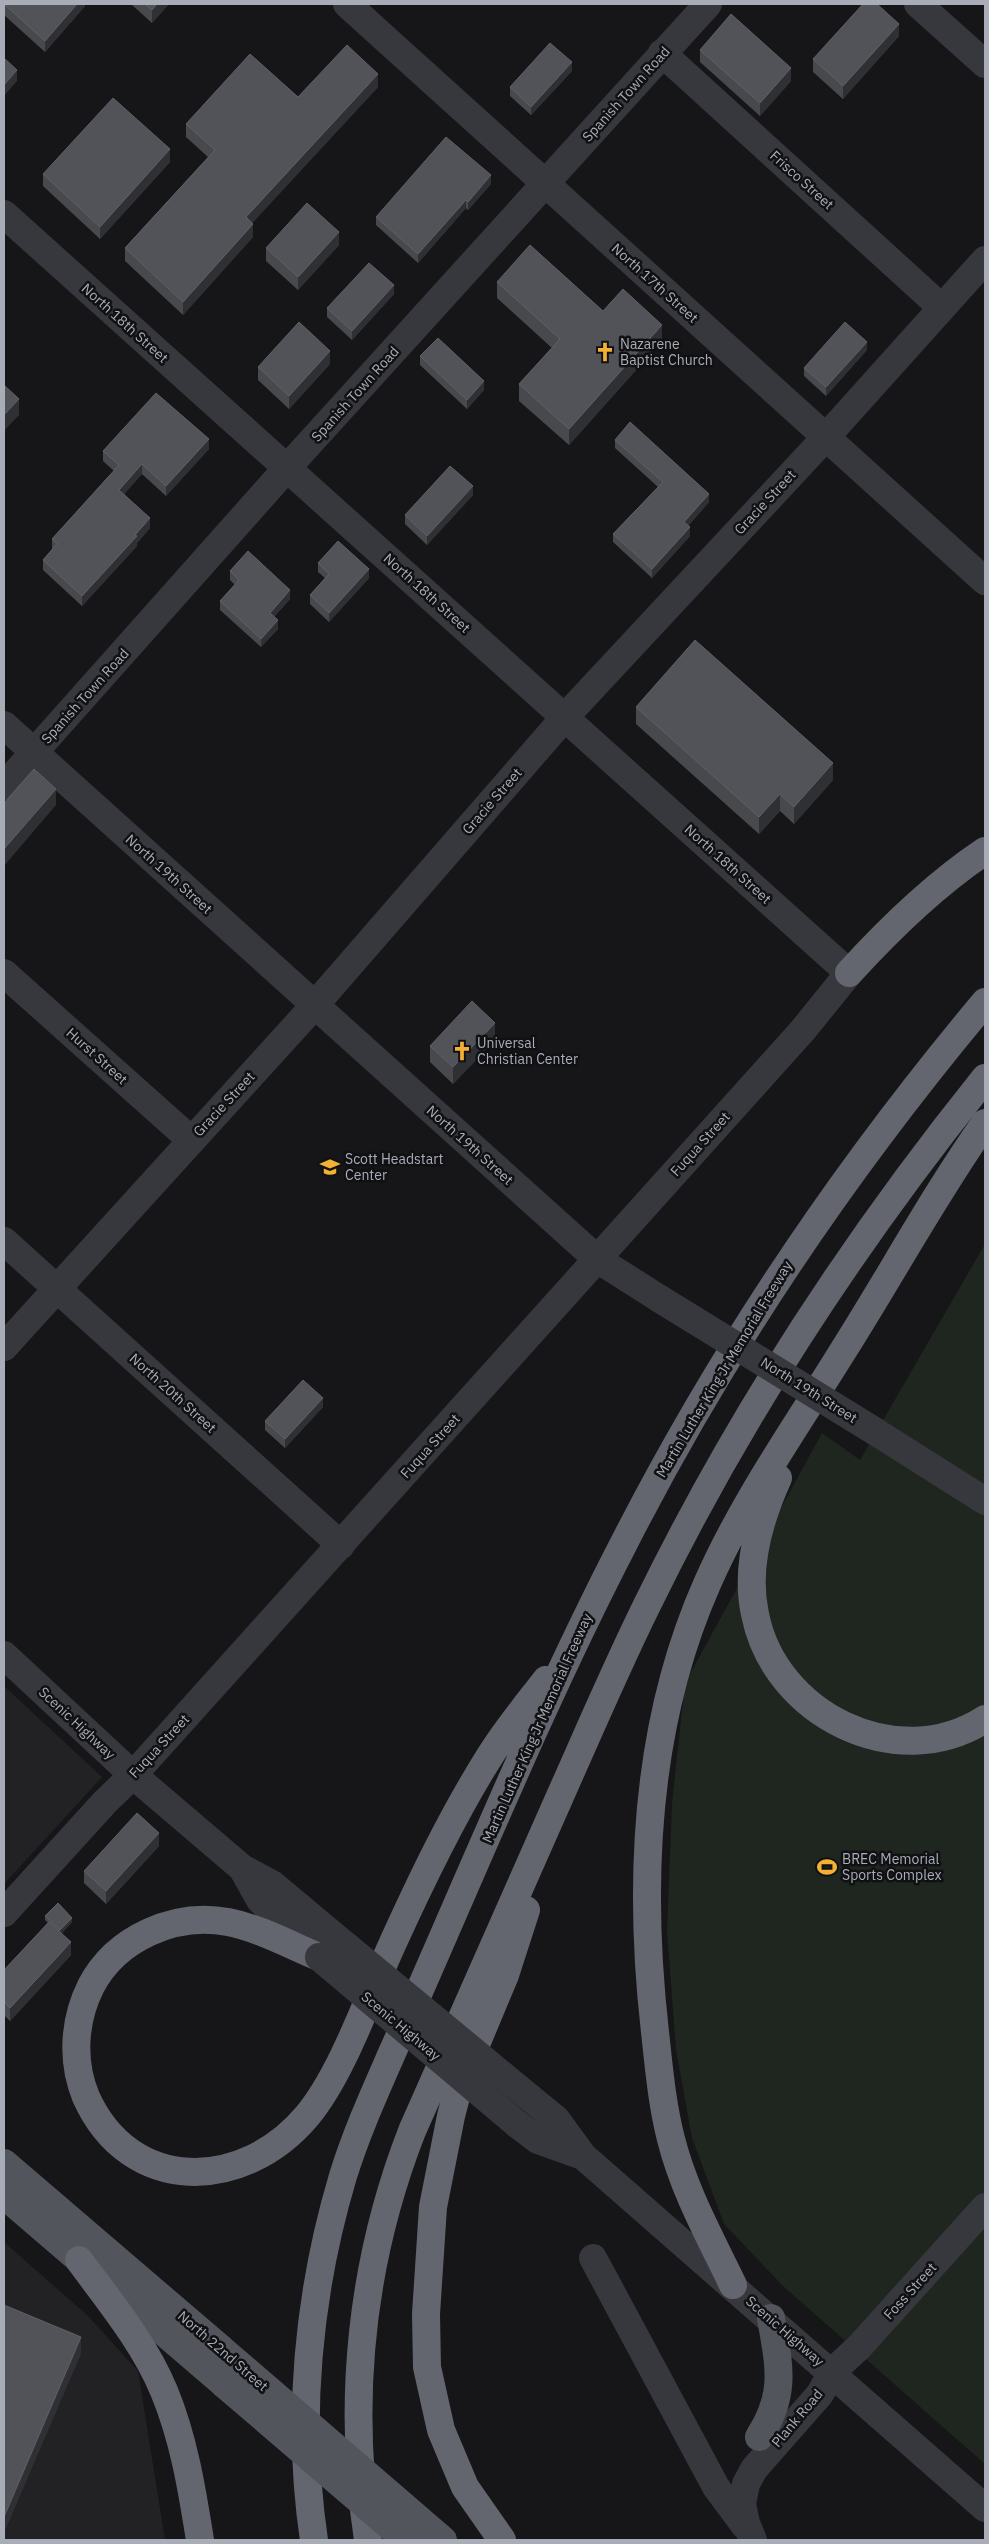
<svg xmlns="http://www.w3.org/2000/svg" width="989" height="2544" viewBox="0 0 989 2544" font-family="'IBM Plex Sans',sans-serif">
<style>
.built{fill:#222225}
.green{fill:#1e261f}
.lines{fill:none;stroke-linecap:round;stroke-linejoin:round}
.minor{stroke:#37383d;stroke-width:28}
.major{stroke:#53555c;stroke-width:28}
.highway{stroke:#63666e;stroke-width:28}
.minor-bridge{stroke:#37383d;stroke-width:28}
.major-bridge{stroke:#53555c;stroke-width:28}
.wall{fill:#47494d}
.shaded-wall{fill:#2f3033}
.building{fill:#525359;stroke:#5f6168}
.labels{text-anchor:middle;stroke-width:5;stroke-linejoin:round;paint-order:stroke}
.street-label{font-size:14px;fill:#a8adb8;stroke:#111113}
.poi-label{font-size:14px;fill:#a8adb8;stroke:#111113;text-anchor:start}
</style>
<rect width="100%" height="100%" fill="#161618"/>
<path class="built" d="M4,1686l98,91 -98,107z
M4,2242l84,74 50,55 27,169h-161z"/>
<path class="green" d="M985,1244v1220l-202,-178 -59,-62 -32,-86 -16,-88 -9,-120 5,-126 13,-121 137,-250 38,27z"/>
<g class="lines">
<path class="minor" d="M347,4l638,577
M918,4l67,60
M662,53l280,255
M4,214l845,759 -46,57 -670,745 -28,27 -101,111
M4,725l593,534 63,40
M4,786l283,-318 421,-464
M4,973l187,167
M4,1241l337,304
M4,1347l310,-341 251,-289 261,-280 159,-177
M876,1432l109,69
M4,1655l129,120 109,93 30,16 55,46
M242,1868l18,32 57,55
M529,2097l27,22 27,37 402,352
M517,2124l21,16 45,16
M593,2258l123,229 29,39
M753,2540l-7,-17 -4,-19 4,-20 8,-15 66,-75 12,-22 27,-25 126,-140"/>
<path class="major" d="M4,2163l216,185
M4,2195l220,189
M759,2437c28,-43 20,-72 12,-119"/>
<path class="highway" d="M849,973c41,-45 85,-88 136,-122
M778,1478c-19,42 -33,91 -23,136 19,100 142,162 230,105
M319,1957c-29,-12 -60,-29 -91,-35 -53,-10 -112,16 -137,64 -17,34 -20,75 -5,111 44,98 157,95 221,19 35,-42 61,-118 84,-169 29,-64 60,-129 97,-188 17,-28 38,-53 58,-79
M79,2260c31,42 65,83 85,131 20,48 28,99 36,149
M733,2285c-23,-48 -49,-94 -62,-146 -9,-35 -12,-71 -16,-107 -17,-149 -10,-308 52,-448 36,-82 87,-154 134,-230 49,-77 92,-157 144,-231
M314,2540c-18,-120 -6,-247 29,-364 13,-42 31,-82 49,-123 76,-170 146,-344 232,-510 99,-194 222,-375 361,-541
M368,2540c-21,-139 -7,-278 44,-409 49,-113 99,-225 149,-337 28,-63 55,-126 85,-187 92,-189 208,-366 339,-529
M502,2540l-37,-53 -24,-57 -14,-63 -1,-53 7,-107 18,-91 8,-31 46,-110 21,-65"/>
<path class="minor-bridge" d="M660,1299l216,133
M327,1930l202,167
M319,1957l198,167"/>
<path class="major-bridge" d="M220,2348l223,192
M224,2384l182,156"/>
</g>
<path class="wall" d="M4,4h81v2l-40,46 -41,-37z
M131,4h38l-17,19z
M899,36l-56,63 -30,-27v-13z
M700,50l91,31 -31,35 -60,-54z
M572,71l-41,44 -21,-19v-9z
M378,87l-126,136 1,14 -70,78 -58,-54v-13l83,-91 -22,-20v-13l112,-27z
M170,162l-70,77 -57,-53v-12z
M491,184l-23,26 -2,-2 -48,55 -42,-38v-8z
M339,245l-41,45 -32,-29v-13z
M497,282l106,29 59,30 -93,104 -50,-44v-17l33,-36 -55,-50z
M394,294l-42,46 -25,-23v-9z
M867,350l-41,46 -22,-20v-8z
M420,356l64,34 -17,19 -47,-44z
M330,364l-41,45 -31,-29v-13z
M615,440l94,62 -21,24 2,10 -38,42 -39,-36v-8l45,-47 -43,-39z
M209,449l-43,47 -24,-22 -18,20 26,34 -13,15v3l-55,60 -39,-36v-10l9,-11v-10l62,-68 -11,-10v-10z
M473,495l-46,50 -22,-21v-9z
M318,563l51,15 -40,44 -19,-18v-9l15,-17 -7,-6z
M230,571l60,28 -16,18 4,12 -17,18 -41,-37v-9l15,-16 -5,-5z
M636,707l197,73 -39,44 -14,-13 -21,23 -123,-110z
M495,1040l-42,44 -23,-22v-16z
M323,1407l-38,41 -20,-18v-9z
M159,1846l-53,58 -22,-21v-12z
M45,1916l27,6 -10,11 9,22 -61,66 -6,-6v-45l44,-47 -3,-3z"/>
<path class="shaded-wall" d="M77,4h8v2l-40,46v-11z
M157,4h12l-17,19v-13z
M899,24v12l-56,63v-13z
M572,62v9l-41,44v-8z
M791,68v13l-31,35v-13z
M17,70v11l-13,15v-11z
M378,74v13l-132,143v-13z
M170,149v13l-70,77v-12z
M491,175v9l-23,26v-8z
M466,200v8l-48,55v-9z
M253,224v13l-70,78v-13z
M339,232v13l-41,45v-13z
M394,285v9l-42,46v-9z
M662,325v16l-93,104v-16z
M867,342v8l-41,46v-9z
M330,351v13l-41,45v-13z
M484,381v9l-17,19v-9z
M19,399v16l-15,16v-16z
M209,439v10l-43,47v-10z
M142,464v10l-23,26v-10z
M473,486v9l-46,50v-9z
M709,494v8l-25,28v-8z
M150,518v10l-13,15v3l-55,60v-10z
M690,527v9l-38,42v-9z
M369,569v9l-40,44v-9z
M290,590v9l-20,22v-8z
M278,620v9l-17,18v-8z
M833,763v17l-39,44v-17z
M56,789v16l-52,61v-17z
M780,794v17l-21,23v-17z
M495,1023v17l-42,44v-17z
M323,1398v9l-38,41v-9z
M159,1833v13l-53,58v-13z
M72,1918v4l-12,13v-5z
M71,1942v13l-61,66v-13z
M81,2337v17l-77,179v-16z"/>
<path class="building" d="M4,4h73l-32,37z
M145,4h12l-5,6z
M863,4h14l22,20 -56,62 -30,-27z
M731,14l60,54 -31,35 -60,-53z
M550,43l22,19 -41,45 -21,-20z
M347,45l31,29 -132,143 7,7 -70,78 -58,-54 90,-98 -29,-26 64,-70 48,43z
M4,58l13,12 -13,15z
M113,98l57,51 -70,78 -57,-53z
M446,137l45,38 -23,27 -2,-2 -48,54 -42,-37z
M307,203l32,29 -41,45 -32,-29z
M530,245l73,66 20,-22 39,36 -93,104 -50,-45 41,-45 -63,-57z
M369,263l25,22 -42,46 -25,-23z
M299,322l31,29 -41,45 -31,-29z
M845,322l22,20 -41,45 -22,-19z
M438,338l46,43 -17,19 -47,-44z
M4,385l15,14 -15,16z
M156,393l53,46 -43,47 -24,-22 -23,26 31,28 -15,17 2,1 -55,60 -39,-36 14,-16 -5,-5 67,-74 -16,-14z
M630,422l79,72 -25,28 6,5 -38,42 -39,-35 50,-52 -48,-42z
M450,466l23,20 -46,50 -22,-21z
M338,541l31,28 -40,44 -19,-18 19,-21 -11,-11z
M248,551l42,39 -20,23 8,7 -17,19 -41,-38 19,-21 -9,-9z
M695,640l138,123 -39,44 -14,-13 -21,23 -123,-110z
M34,769l22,20 -52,60v-46z
M472,1001l23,22 -42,44 -23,-21z
M303,1380l20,18 -38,41 -20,-18z
M137,1813l22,20 -53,58 -22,-20z
M58,1903l14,15 -12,12 -15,-14z
M49,1922l22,20 -61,66 -6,-6v-32z
M4,2305l77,32 -77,180z"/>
<defs>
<symbol id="church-bare" viewBox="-9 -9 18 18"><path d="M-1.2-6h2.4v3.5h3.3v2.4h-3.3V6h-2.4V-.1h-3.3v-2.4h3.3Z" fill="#f2b134" stroke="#111113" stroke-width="2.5" paint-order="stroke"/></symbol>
<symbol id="school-bare" viewBox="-9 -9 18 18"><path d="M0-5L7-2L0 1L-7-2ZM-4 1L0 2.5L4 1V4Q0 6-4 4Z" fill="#f2b134" stroke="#111113" stroke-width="2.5" paint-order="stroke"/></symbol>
<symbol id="stadium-bare" viewBox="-9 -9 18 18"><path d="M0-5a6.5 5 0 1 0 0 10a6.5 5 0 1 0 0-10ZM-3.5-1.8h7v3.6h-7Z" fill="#f2b134" stroke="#111113" stroke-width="2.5" paint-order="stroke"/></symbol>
</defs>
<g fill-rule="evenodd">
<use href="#church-bare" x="591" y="338" width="28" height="28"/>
<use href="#church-bare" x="448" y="1037" width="28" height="28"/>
<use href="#school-bare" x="316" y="1153" width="28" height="28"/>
<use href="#stadium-bare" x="813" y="1853" width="28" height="28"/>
</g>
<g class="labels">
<g class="street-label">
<text transform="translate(626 94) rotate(-48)" y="5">Spanish Town Road</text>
<text transform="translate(802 180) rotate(42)" y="5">Frisco Street</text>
<text transform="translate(655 283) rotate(42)" y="5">North 17th Street</text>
<text transform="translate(125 323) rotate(42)" y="5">North 18th Street</text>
<text transform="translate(355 394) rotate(-48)" y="5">Spanish Town Road</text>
<text transform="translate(765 502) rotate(-47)" y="5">Gracie Street</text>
<text transform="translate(427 593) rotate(42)" y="5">North 18th Street</text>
<text transform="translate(85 696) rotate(-48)" y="5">Spanish Town Road</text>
<text transform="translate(492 801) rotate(-49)" y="5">Gracie Street</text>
<text transform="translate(728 864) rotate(42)" y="5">North 18th Street</text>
<text transform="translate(169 874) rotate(42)" y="5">North 19th Street</text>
<text transform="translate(97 1056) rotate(42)" y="5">Hurst Street</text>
<text transform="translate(224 1104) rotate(-47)" y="5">Gracie Street</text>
<text transform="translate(700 1144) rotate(-48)" y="5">Fuqua Street</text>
<text transform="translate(470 1145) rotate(42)" y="5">North 19th Street</text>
<text transform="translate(724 1369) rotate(-59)" y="5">Martin Luther King Jr Memorial Freeway</text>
<text transform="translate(809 1390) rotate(32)" y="5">North 19th Street</text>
<text transform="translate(173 1393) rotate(42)" y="5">North 20th Street</text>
<text transform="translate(430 1446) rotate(-48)" y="5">Fuqua Street</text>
<text transform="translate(77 1723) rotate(43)" y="5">Scenic Highway</text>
<text transform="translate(537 1728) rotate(-66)" y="5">Martin Luther King Jr Memorial Freeway</text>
<text transform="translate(159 1746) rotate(-47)" y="5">Fuqua Street</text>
<text transform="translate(401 2026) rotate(40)" y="5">Scenic Highway</text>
<text transform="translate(910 2291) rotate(-48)" y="5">Foss Street</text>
<text transform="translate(785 2331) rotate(41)" y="5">Scenic Highway</text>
<text transform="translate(223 2351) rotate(41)" y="5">North 22nd Street</text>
<text transform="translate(797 2418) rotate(-50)" y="5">Plank Road</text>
</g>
<g class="poi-label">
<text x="620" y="349">Nazarene<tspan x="620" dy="16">Baptist Church</tspan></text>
<text x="477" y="1048">Universal<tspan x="477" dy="16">Christian Center</tspan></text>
<text x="345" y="1164">Scott Headstart<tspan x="345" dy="16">Center</tspan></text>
<text x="842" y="1864">BREC Memorial<tspan x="842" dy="16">Sports Complex</tspan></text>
</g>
</g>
<rect width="989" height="2544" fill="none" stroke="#a8adb8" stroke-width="10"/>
</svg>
